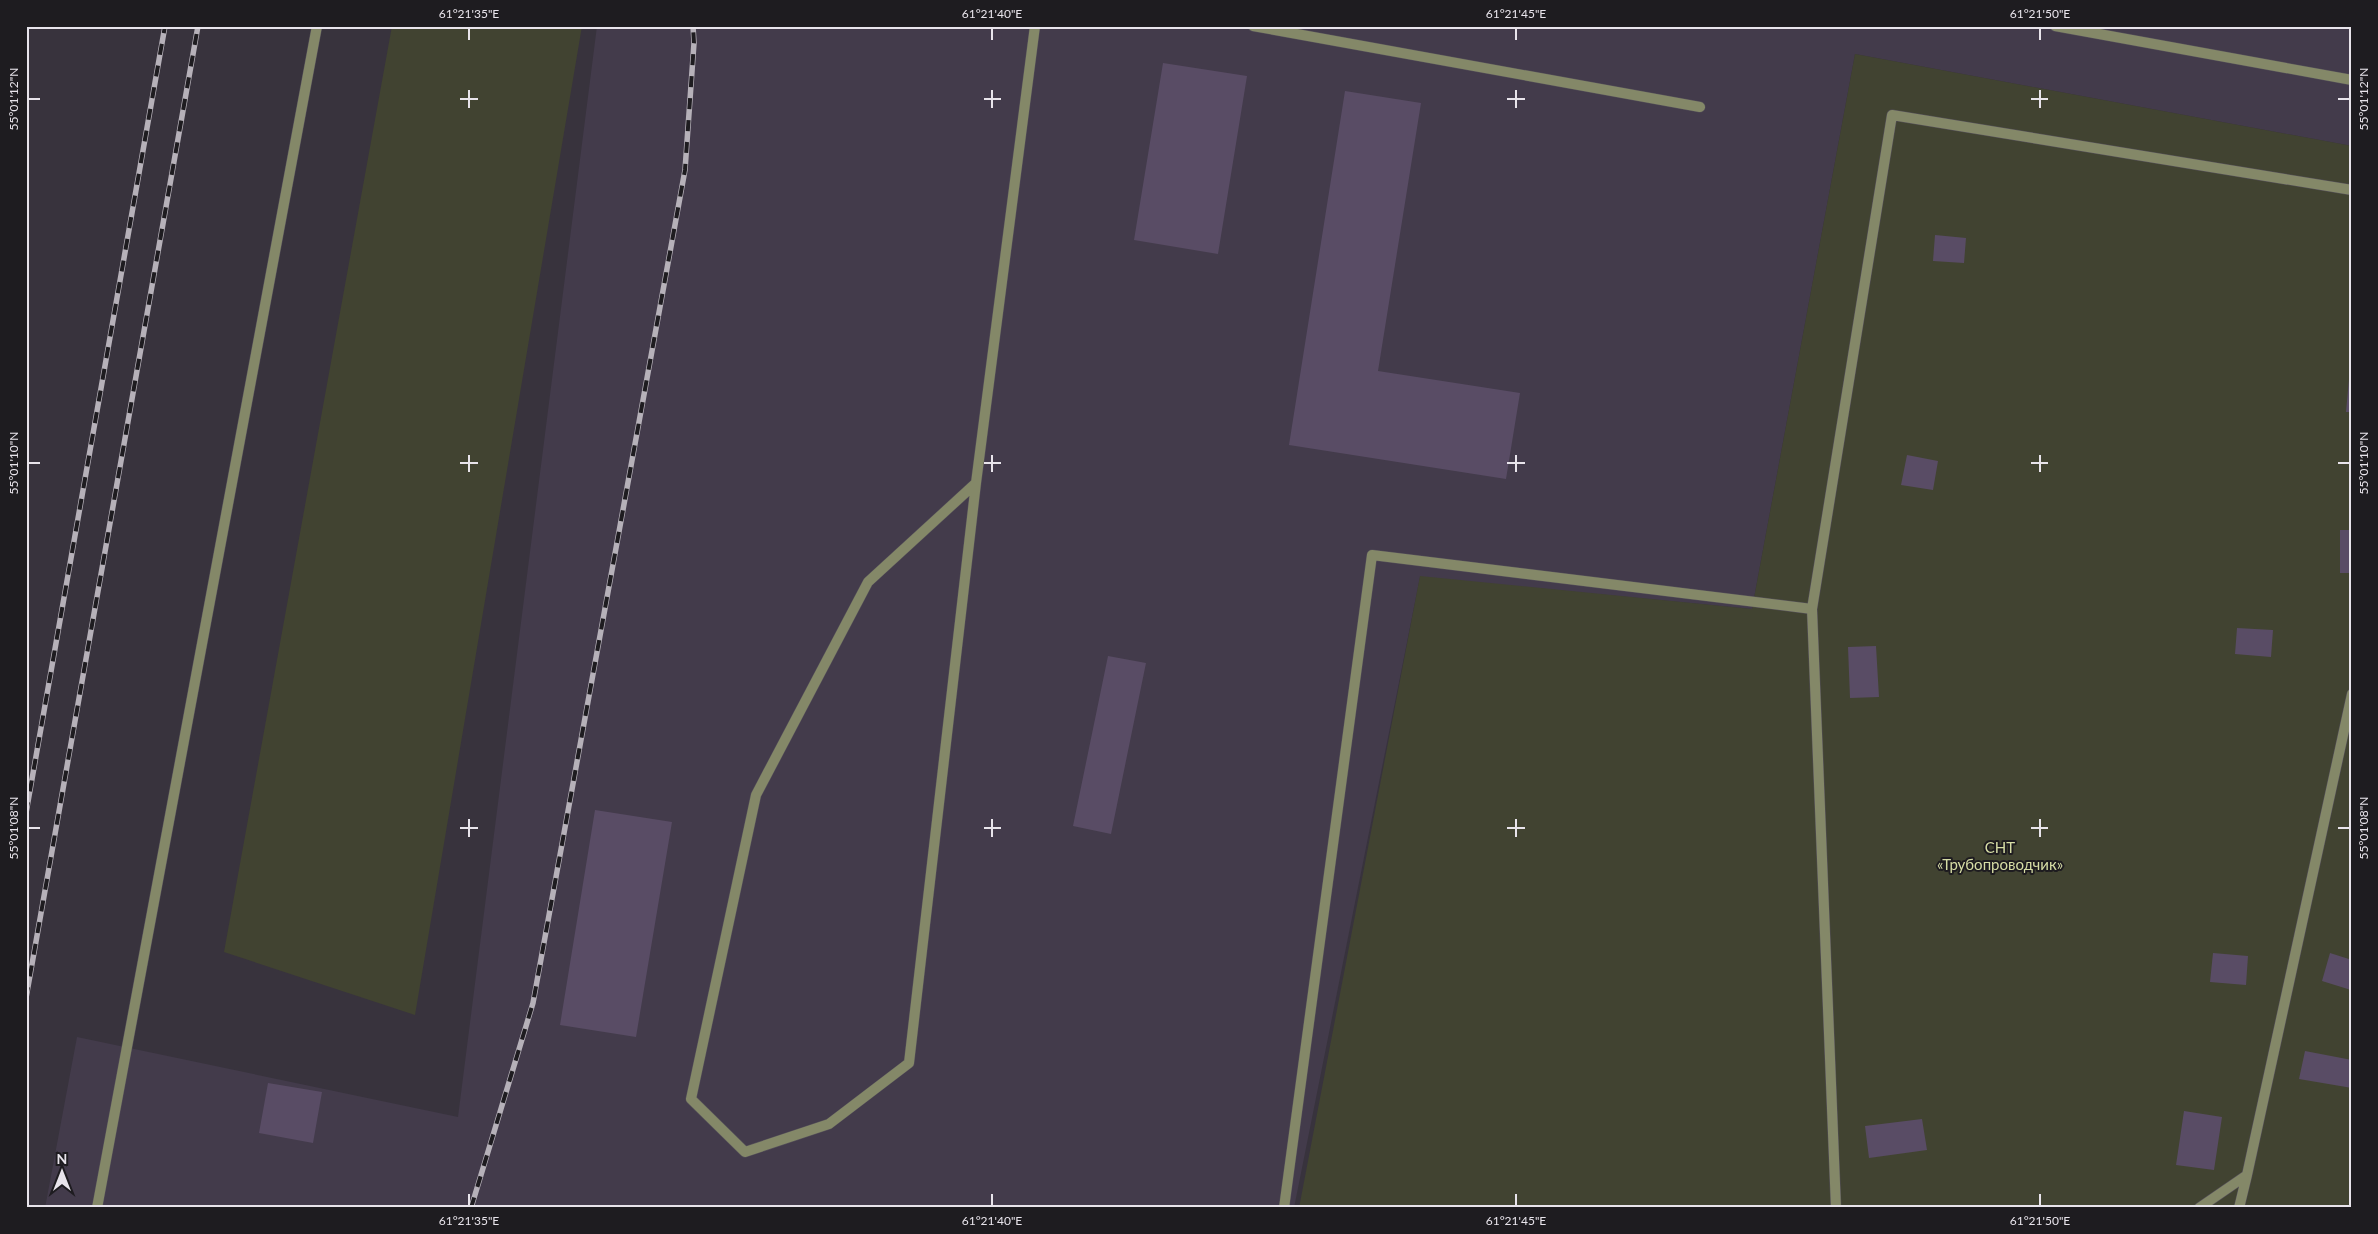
<svg xmlns="http://www.w3.org/2000/svg" width="2378" height="1234" viewBox="0 0 2378 1234" font-family="Lato,sans-serif">
<style>
.built{fill:#433b4b}
.green{fill:#414331}
.building{fill:#594c65}
.lines{fill:none;stroke-linecap:round;stroke-linejoin:round}
.lane-casing{stroke:#544f59;stroke-width:11}
.street-casing{stroke:#544f59;stroke-width:11}
.lane{stroke:#848868;stroke-width:10}
.street{stroke:#848868;stroke-width:10}
.rail-casing{stroke:#b6b1b9;stroke-width:5.5}
.rail{stroke:#1e1c20;stroke-width:4;stroke-dasharray:11;stroke-linecap:butt}
.ticks{fill:none;stroke:#e8e4eb;stroke-width:2}
.labels{text-anchor:middle;stroke-width:4;stroke-linejoin:round;paint-order:stroke}
.park-label{font-size:15px;fill:#d6dca5;stroke:#1e1c20}
.neatline{fill:none;stroke:#e8e4eb;stroke-width:2}
.ticks-label{font-size:12px;text-anchor:middle;fill:#e8e4eb}
</style>
<rect width="100%" height="100%" fill="#38333d"/>
<path class="built" d="M597,26h1755v120l-497,-92 -103,555 -332,-32 -126,631h-1249l32,-171 381,80z"/>
<path class="green" d="M392,26h190l-167,989 -191,-63z
M1855,54l497,92v1062h-1053l121,-632 332,33z"/>
<path class="building" d="M1163,63l84,13 -29,178 -84,-14z
M1345,91l76,12 -43,268 142,22 -14,86 -217,-34z
M1935,235l31,3 -2,25 -31,-2z
M2349,379h3v33h-6z
M1907,455l31,6 -5,29 -32,-5z
M2340,530h12v43h-12z
M2237,628l36,2 -2,27 -36,-3z
M1876,646l3,51 -29,1 -2,-51z
M1108,656l38,7 -35,171 -38,-8z
M595,810l77,12 -36,215 -76,-12z
M2213,953l35,3 -2,29 -36,-3z
M2330,953l22,7 -1,30 -29,-9z
M2305,1051l47,9v28l-53,-9z
M268,1083l54,9 -9,51 -54,-10z
M2184,1111l38,6 -8,53 -38,-5z
M1922,1119l5,31 -58,8 -4,-32z"/>
<g class="lines">
<defs>
<path id="lane" d="M1253,26l447,81
M2055,26l297,54
M976,483l-108,99 -112,213 -65,304 54,53 84,-28 80,-61 67,-580 59,-457
M2247,1175l105,-481
M1284,1208l88,-653 440,54
M1836,1208l-24,-599 80,-494 460,75
M2199,1208l48,-33 -8,33"/>
<path id="street" d="M97,1208l220,-1182"/>
</defs>
<use href="#lane" class="lane-casing"/>
<use href="#street" class="street-casing"/>
<use href="#lane" class="lane"/>
<use href="#street" class="street"/>
<defs>
<path id="rail" d="M26,813l139,-787
M26,998l172,-972
M471,1208l62,-205 152,-833 9,-127 -1,-17"/>
</defs>
<use href="#rail" class="rail-casing"/>
<use href="#rail" class="rail"/>
</g>
<path class="ticks" d="M469,28v12M992,28v12M1516,28v12M2040,28v12M469,90v18M992,90v18M1516,90v18M2040,90v18M28,99h12M460,99h18M984,99h17M1507,99h18M2031,99h17M2338,99h12M469,455v17M992,455v17M1516,455v17M2040,455v17M28,463h12M460,463h18M984,463h17M1507,463h18M2031,463h17M2338,463h12M469,819v18M992,819v18M1516,819v18M2040,819v18M28,828h12M460,828h18M984,828h17M1507,828h18M2031,828h17M2338,828h12M469,1194v12M992,1194v12M1516,1194v12M2040,1194v12"/>
<g class="labels">
<g class="park-label">
<text x="2000" y="853">СНТ<tspan x="2000" dy="17">«Трубопроводчик»</tspan></text>
</g>
</g>
<rect width="2378" height="1234" fill="none" stroke="#1e1c20" stroke-width="55"/>
<g transform="translate(62 1172)" stroke="#1e1c20" stroke-width="4" paint-order="stroke">
<path d="M0-4L9 19L0 12L-9 19Z" fill="#e8e4eb"/>
<text y="-8" font-size="14" font-weight="bold" text-anchor="middle" fill="#e8e4eb">N</text>
</g>
<rect x="28" y="28" width="2322" height="1178" class="neatline"/>
<g class="ticks-label">
<text x="469" y="18">61°21'35"E</text>
<text x="992" y="18">61°21'40"E</text>
<text x="1516" y="18">61°21'45"E</text>
<text x="2040" y="18">61°21'50"E</text>
<text transform="translate(14 99) rotate(-90)" y="4">55°01'12"N</text>
<text transform="translate(2364 99) rotate(-90)" y="4">55°01'12"N</text>
<text transform="translate(14 463) rotate(-90)" y="4">55°01'10"N</text>
<text transform="translate(2364 463) rotate(-90)" y="4">55°01'10"N</text>
<text transform="translate(14 828) rotate(-90)" y="4">55°01'08"N</text>
<text transform="translate(2364 828) rotate(-90)" y="4">55°01'08"N</text>
<text x="469" y="1225">61°21'35"E</text>
<text x="992" y="1225">61°21'40"E</text>
<text x="1516" y="1225">61°21'45"E</text>
<text x="2040" y="1225">61°21'50"E</text>
</g>
</svg>
